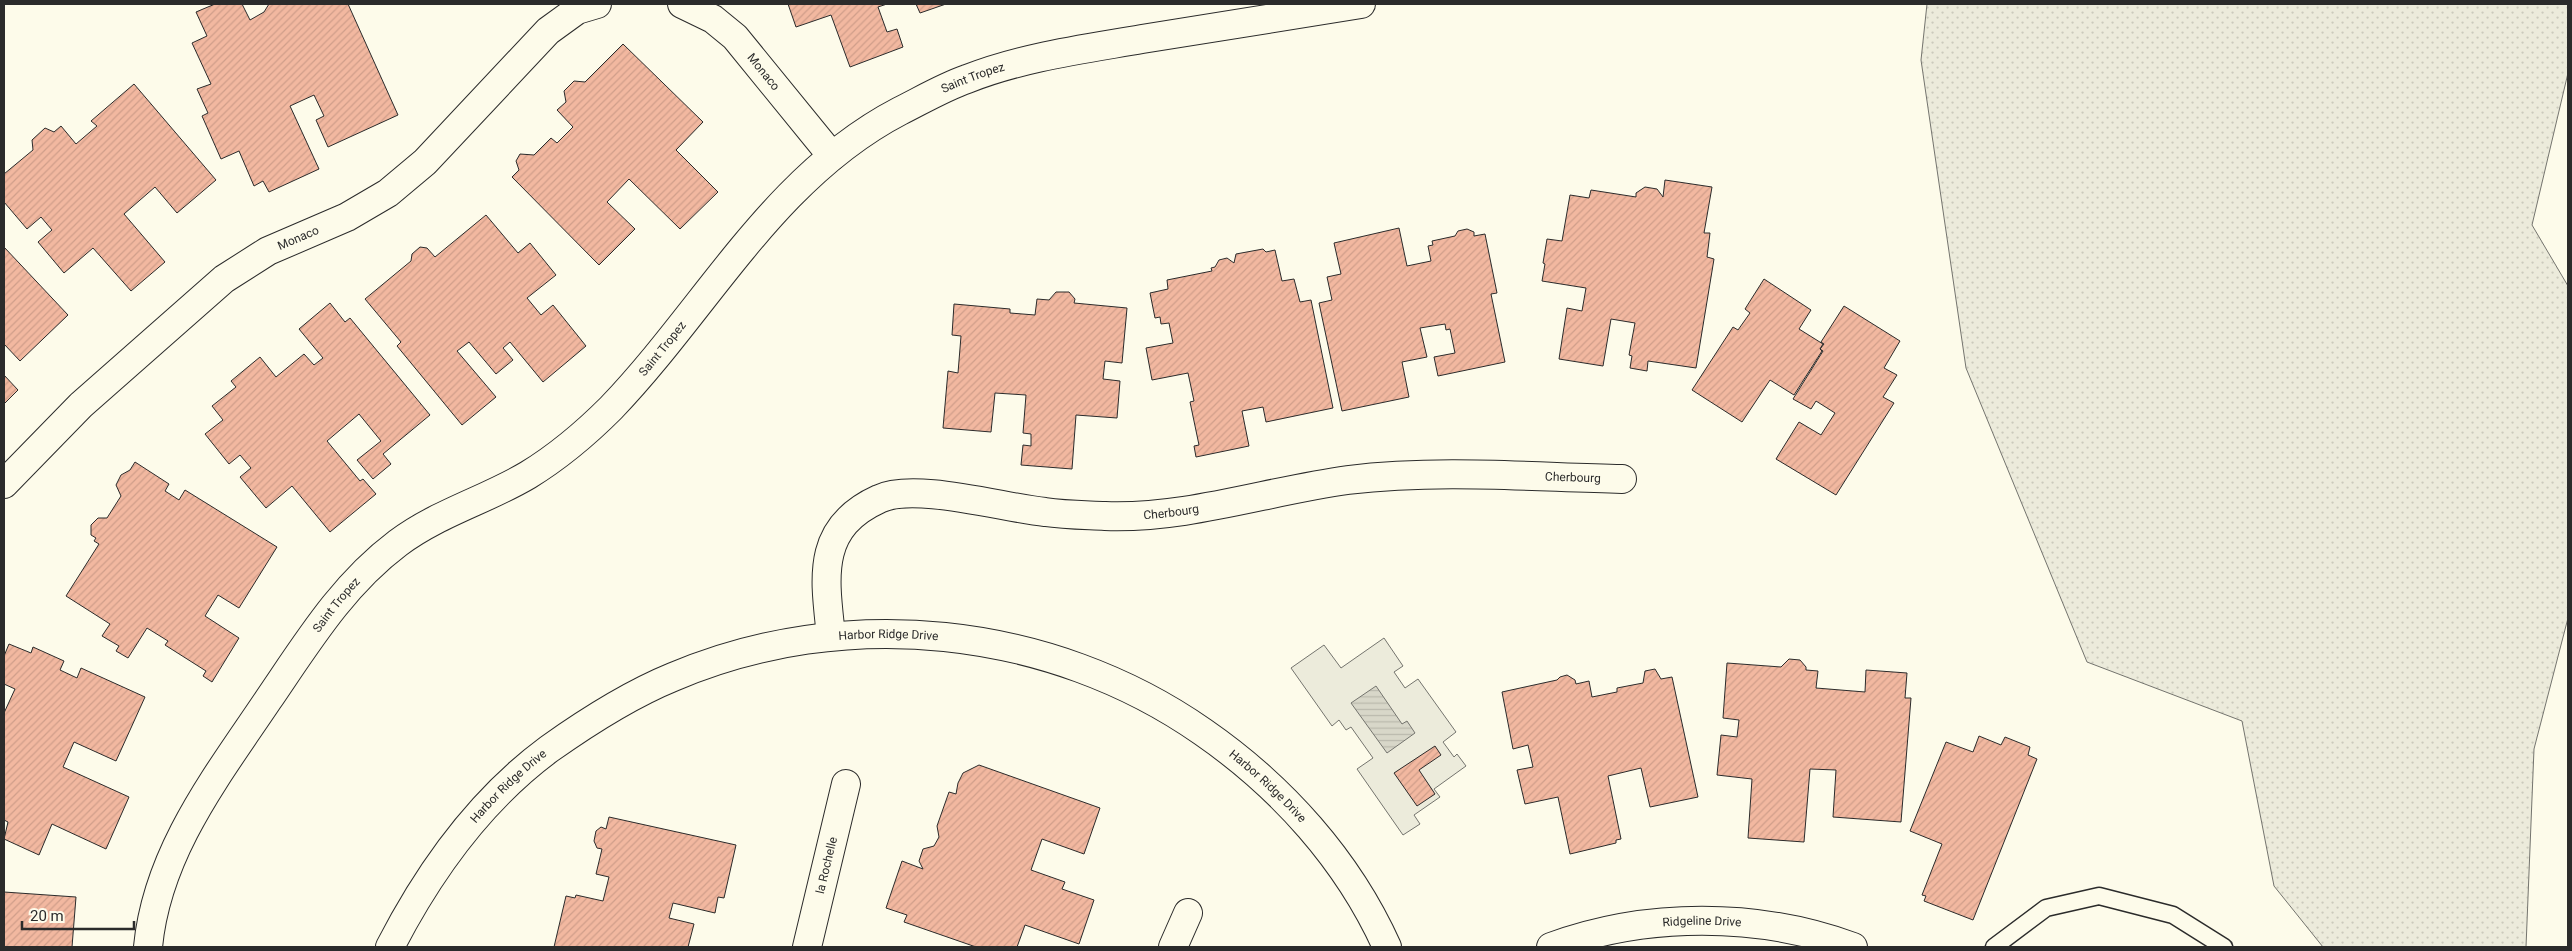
<svg xmlns="http://www.w3.org/2000/svg" width="2572" height="951" viewBox="0 0 2572 951" font-family="Roboto,sans-serif">
<style>
.grass{fill:url(#grass-dots);stroke:#74746e}
.pitch{fill:#ecebdb;stroke:#74746e}
.water{fill:url(#water-rules);stroke:#74746e}
.building{fill:url(#building-hatch);stroke:#2b2b2b}
.lines{fill:none;stroke-linecap:round;stroke-linejoin:round}
.service-casing{stroke:#2b2b2b;stroke-width:19}
.minor-casing{stroke:#2b2b2b;stroke-width:30}
.tertiary-casing{stroke:#2b2b2b;stroke-width:30}
.service{stroke:#fdfbea;stroke-width:16}
.minor{stroke:#fdfbea;stroke-width:28}
.tertiary{stroke:#fdfbea;stroke-width:28}
.labels{text-anchor:middle;stroke-width:4;stroke-linejoin:round;paint-order:stroke}
.street-label{font-size:12px;fill:#2b2b2b;stroke:#fdfbea}
</style>
<defs>
<pattern id="grass-dots" width="8" height="8" patternUnits="userSpaceOnUse" patternTransform="scale(1.25)"><rect width="8" height="8" fill="#ecebdb"/><path d="M2 2h.1M6 6h.1" fill="none" stroke="#cbcabc" stroke-width="1.8" stroke-linecap="round"/></pattern>
<pattern id="water-rules" width="6" height="5" patternUnits="userSpaceOnUse" patternTransform="scale(1.25)"><rect width="6" height="5" fill="#d8d7c9"/><path d="M0 2.5h6" fill="none" stroke="#bab9ad"/></pattern>
<pattern id="building-hatch" width="6" height="6" patternUnits="userSpaceOnUse" patternTransform="scale(1.25)"><rect width="6" height="6" fill="#f2b8a0"/><path d="M-1 1l2-2M0 6l6-6M5 7l2-2" fill="none" stroke="#d09e8a"/></pattern>
</defs>
<rect width="100%" height="100%" fill="#fdfbea"/>
<path class="grass" d="M1927,4h641v69l-36,152 36,61v332l-34,131 -8,198h-203l-49,-61 -32,-165 -155,-59 -121,-294 -45,-308z"/>
<path class="pitch" d="M1384,638l19,28 -9,6 11,16 13,-9 38,53 -13,10 11,15 3,-3 9,12 -32,23 6,8 -26,18 6,9 -17,11 -46,-66 16,-11 -22,-31 -5,3 -7,-10 -7,6 -41,-58 33,-23 17,23z"/>
<path class="water" d="M1376,686l26,38 5,-3 8,12 -28,20 -36,-50z"/>
<path class="building" d="M215,4h27l8,16 14,-8 5,-8h79l50,111 -70,32 -12,-27 8,-4 -10,-21 -24,11 29,63 -50,23 -6,-11 -9,5 -15,-35 -18,8 -19,-43 6,-3 -11,-24 14,-5 -19,-41 15,-7 -11,-24z
M788,4h99l-9,3 9,25 10,-3 6,18 -53,20 -19,-52 -35,12z
M916,4h30l-26,9z
M623,44l80,78 -27,28 42,42 -38,37 -51,-50 -22,23 28,27 -36,36 -87,-88 7,-7 -3,-9 4,-7 14,1 17,-17 6,5 16,-16 -16,-17 9,-8 -2,-11 10,-10 11,1z
M134,84l82,96 -39,33 -22,-26 -31,27 41,48 -34,29 -38,-43 -29,25 -26,-31 14,-12 -11,-13 -14,12 -23,-27v-28l29,-24 -1,-10 13,-12 9,4 7,-6 15,18 21,-18 -6,-5z
M1665,180l47,7 -8,46h6l-3,24 7,2 -18,109 -48,-7 -1,10 -17,-3 2,-12 -3,-1 6,-32 -24,-4 -8,47 -44,-7 8,-51 15,3 4,-23 -44,-7 3,-17 -2,-1 4,-24 15,2 8,-46 19,3 2,-8 45,7v-4l9,-6 12,2 6,8z
M486,215l32,38 12,-10 26,32 -29,23 14,17 12,-10 33,41 -43,36 -33,-40 -7,6 10,12 -17,14 -27,-32 -12,9 39,46 -34,28 -65,-79 4,-4 -36,-43 46,-38 1,-7 8,-7 7,1 8,9z
M1399,228l8,38 24,-5 -3,-15 5,-1 -1,-4 23,-5 3,-5 9,-2 7,3v4l11,-2 12,59 -6,1 14,68 -67,14 -4,-19 21,-4 -5,-24 -4,1 -1,-6 -25,4 7,29 -25,5 7,35 -67,14 -23,-108 13,-3 -5,-23 14,-3 -7,-31z
M4,247l64,68 -48,46 -16,-17z
M1263,249l3,3 9,-2 7,31 12,-2 6,23 11,-2 22,108 -67,14 -3,-15 -21,4 7,35 -53,11 -2,-11 5,-1 -9,-43 4,-1 -6,-28 -36,7 -6,-32 27,-5 -4,-20 -8,1 -1,-7 -5,1 -5,-25 18,-4 -1,-9 45,-9 -1,-3 4,-1 4,-7 8,-2 7,5 2,-9z
M1764,279l47,31 -12,19 24,15 -3,5 2,2 -28,44 -24,-15 -28,42 -50,-32 41,-63 5,3 12,-17 -5,-4z
M1056,292h13l6,7 -1,4 53,5 -5,55 -17,-2 -2,18 17,2 -3,37 -41,-3 -4,54 -51,-4 2,-20 8,1v-12l-8,-1 3,-38 -31,-2 -4,39 -48,-4 5,-57 10,2 3,-37 -9,-1 2,-31 56,5v4l25,2 2,-16 12,1z
M330,303l15,19 5,-4 80,97 -47,39 8,10 -18,15 -16,-19 24,-19 -22,-27 -32,27 33,40 3,-2 13,15 -46,38 -38,-46 -26,22 -26,-31 11,-9 -11,-13 -11,9 -24,-30 18,-14 -11,-14 24,-19 -5,-6 29,-24 16,20 28,-23 10,11 9,-7 -24,-29z
M1844,306l56,35 -16,27 13,7 -14,22 11,6 -58,92 -60,-36 23,-37 22,13 14,-22 -19,-12 -5,8 -18,-10 30,-48 -3,-2 4,-5 -3,-2z
M4,375l14,15 -14,14z
M135,462l34,22 -4,7 14,9 6,-10 92,57 -38,61 -21,-13 -13,21 34,22 -27,44 -9,-6 3,-5 -41,-26 3,-4 -21,-13 -19,30 -12,-7 3,-5 -17,-10 8,-12 -44,-28 33,-52 -5,-3 2,-3 -5,-3v-10l7,-7h9l14,-22 -5,-11 5,-10 9,-5z
M9,644l22,9 2,-6 31,14 -4,9 17,8 4,-10 64,29 -29,64 -42,-19 -11,25 66,30 -23,52 -54,-25 -13,31 -35,-16 4,-17 -4,-2v-107l11,-24 -11,-5v-28z
M1789,659l11,1 6,7v3l12,1 -2,17 49,4 1,-22 41,3 -2,25h6l-10,124 -68,-5 3,-47 -26,-1 -6,73 -56,-4 4,-59 -35,-4 4,-40 16,2 2,-17 -16,-2 4,-55 54,4z
M1655,669l6,10 11,-2 26,120 -48,10 -9,-39 -33,8 13,63 -5,1v3l-46,11 -12,-57 -33,7 -8,-34 16,-3 -5,-22 -15,4 -11,-57 55,-12 3,-3 7,-2 8,5 1,4 13,-3 3,16 25,-5v-4l26,-5 2,-12z
M1979,736l22,9 4,-8 25,10 -2,8 9,4 -64,161 -49,-19 2,-5 -4,-1 20,-51 -32,-13 36,-89 27,10z
M1435,746l6,9 -22,15 16,24 -18,12 -23,-33z
M979,765l121,43 -16,46 -42,-15 -11,31 34,12 -3,7 32,11 -15,44 -54,-19 -8,22h-41l-72,-25 3,-7 -21,-7 16,-47 21,8 -4,-8 4,-12 11,-3 5,-9 -2,-11 12,-34 7,2 2,-11 5,-10z
M609,817l127,28 -12,53 -6,-1 -3,16 -42,-10 -4,15 25,6 -6,23h-134l12,-51 9,2 1,-3 27,6 6,-24 -13,-3 6,-25 -5,-1 -3,-7 2,-10 5,-4 5,2z
M4,892l72,5 -4,50h-68z"/>
<g class="lines">
<defs>
<path id="service" d="M1994,947l52,-39 53,-12 74,19 51,32"/>
<g id="minor">
<path id="s1" d="M682,4l31,15 22,18 97,119"/>
<path id="s2" d="M4,484l77,-79 143,-126 44,-28 79,-34 41,-24 37,-31 123,-131 29,-21 20,-6"/>
<path id="s3" d="M831,636c-6,-57 -16,-108 48,-137 35,-17 125,9 166,13 20,3 40,3 60,4 83,3 162,-25 243,-36 91,-11 183,-3 274,-1"/>
<path id="s4" d="M148,947c9,-95 69,-171 120,-247 39,-57 74,-115 130,-157 40,-30 88,-43 130,-68 31,-19 58,-42 83,-67 96,-100 162,-231 289,-297 22,-11 44,-24 67,-32 55,-22 118,-30 175,-40 73,-11 146,-23 219,-35"/>
<path id="s5" d="M807,947l39,-163"/>
<path d="M1173,947l15,-34"/>
</g>
<g id="tertiary">
<path id="s6" d="M390,947c38,-74 90,-147 159,-198 38,-27 80,-54 124,-72 171,-73 377,-52 530,55 78,54 145,128 184,215"/>
<path id="s7" d="M1551,947c95,-35 207,-35 302,0"/>
</g>
</defs>
<use href="#service" class="service-casing"/>
<use href="#minor" class="minor-casing"/>
<use href="#tertiary" class="tertiary-casing"/>
<use href="#service" class="service"/>
<use href="#minor" class="minor"/>
<use href="#tertiary" class="tertiary"/>
</g>
<g class="labels">
<g class="street-label">
<text dy="4" stroke="none"><textPath href="#s1" startOffset="108">Monaco</textPath></text>
<text dy="4" stroke="none"><textPath href="#s4" startOffset="1234">Saint Tropez</textPath></text>
<text dy="4" stroke="none"><textPath href="#s2" startOffset="386">Monaco</textPath></text>
<text dy="4" stroke="none"><textPath href="#s4" startOffset="815">Saint Tropez</textPath></text>
<text dy="4" stroke="none"><textPath href="#s3" startOffset="859">Cherbourg</textPath></text>
<text dy="4" stroke="none"><textPath href="#s3" startOffset="454">Cherbourg</textPath></text>
<text dy="4" stroke="none"><textPath href="#s4" startOffset="395">Saint Tropez</textPath></text>
<text dy="4" stroke="none"><textPath href="#s6" startOffset="621">Harbor Ridge Drive</textPath></text>
<text dy="4" stroke="none"><textPath href="#s6" startOffset="201">Harbor Ridge Drive</textPath></text>
<text dy="4" stroke="none"><textPath href="#s6" startOffset="1040">Harbor Ridge Drive</textPath></text>
<text dy="4" stroke="none"><textPath href="#s5" startOffset="84">la Rochelle</textPath></text>
<text dy="4" stroke="none"><textPath href="#s7" startOffset="154">Ridgeline Drive</textPath></text>
</g>
</g>
<rect width="2572" height="951" fill="none" stroke="#2b2b2b" stroke-width="10"/>
<path d="M22 921v8h112v-8" fill="none" stroke="#2b2b2b" stroke-width="2.5"/>
<text x="30" y="921" font-size="15" fill="#2b2b2b" stroke="#fdfbea" stroke-width="4" paint-order="stroke">20 m</text>
</svg>
